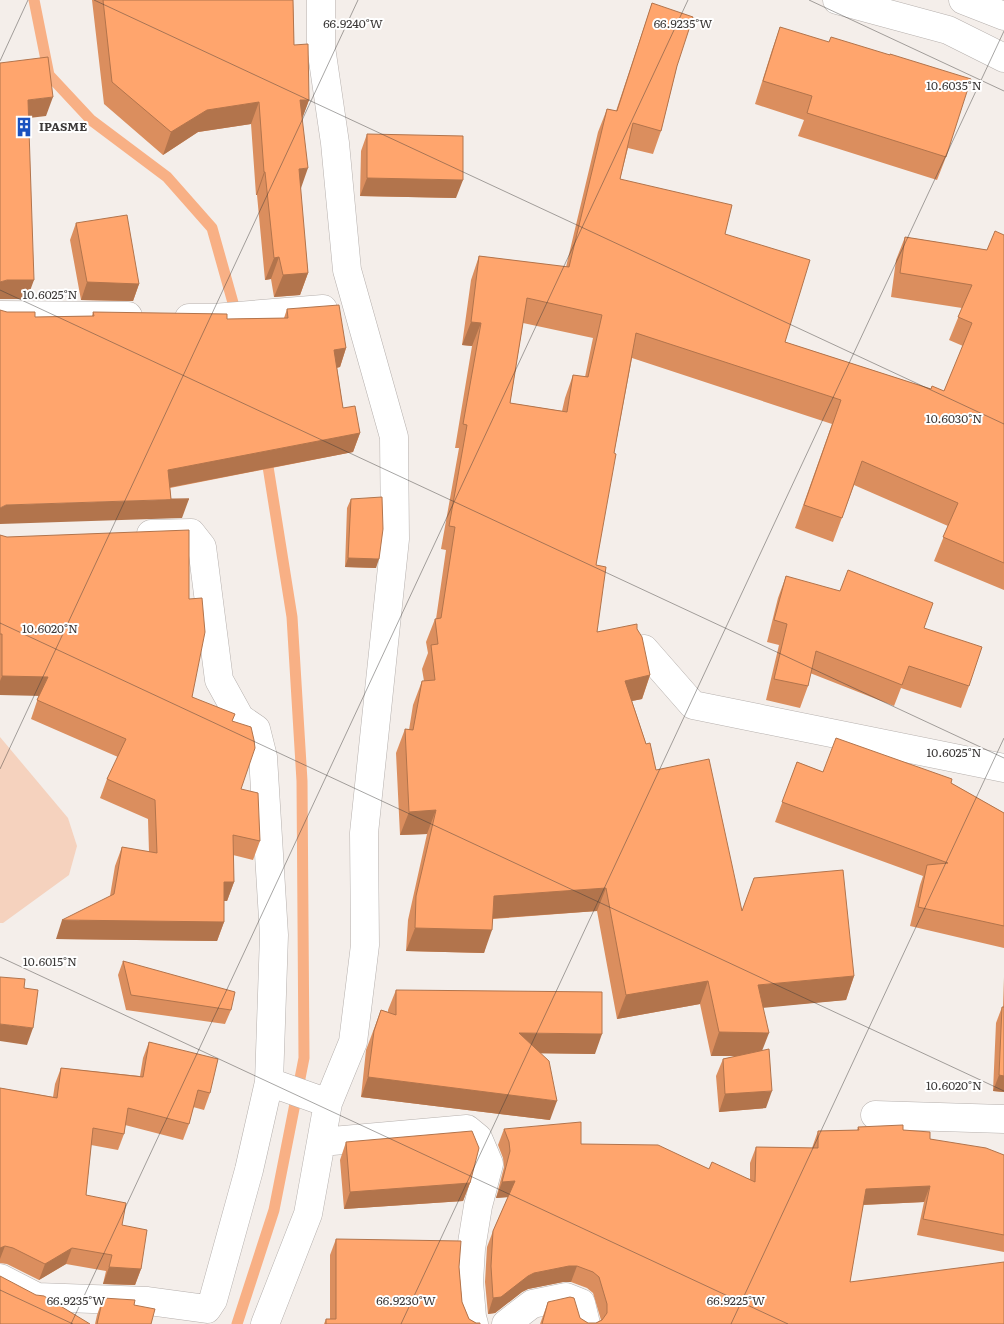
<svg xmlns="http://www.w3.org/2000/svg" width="1004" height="1324" viewBox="0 0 1004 1324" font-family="Literata,serif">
<rect width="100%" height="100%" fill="#f4eeea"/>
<path fill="#f5d2be" d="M 0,737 L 68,818 L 77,846 L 69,875 L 3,923 L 0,923 Z"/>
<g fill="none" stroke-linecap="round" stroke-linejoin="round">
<path stroke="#f8b085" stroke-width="11" d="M 34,0 L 49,75 L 91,120 L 167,177 L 212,228 L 237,317
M 237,1324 L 274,1210 L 304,1058 L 302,781 L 292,617 L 266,454"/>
<defs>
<path id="minor" d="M 837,0 L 948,30 L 1004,58
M 0,315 L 128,316
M 189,318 L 213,318 L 323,309
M 644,649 L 693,705 L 1004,768
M 269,1082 L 328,1103
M 875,1115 L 1004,1119
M 321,1142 L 467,1129 L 478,1138 L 489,1164 L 478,1206 L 471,1249 L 469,1282 L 472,1317 L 474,1324
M 0,1278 L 37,1297 L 148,1301 L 207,1309 L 213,1300 L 249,1170 L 269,1082 L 274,935 L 263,757 L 256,729 L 240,718 L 219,680 L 202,547 L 191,533 L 151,534
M 265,1324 L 308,1214 L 328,1103 L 353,1042 L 365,945 L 364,833 L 395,539 L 394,437 L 347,270 L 335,143 L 321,47 L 321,0
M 506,1324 L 532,1304 L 566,1297 L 581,1303 L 586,1324"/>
<path id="major" d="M 963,0 L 1004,16"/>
</defs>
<use href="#minor" stroke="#b6b0ad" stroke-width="29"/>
<use href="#major" stroke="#b6b0ad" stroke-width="29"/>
<use href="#minor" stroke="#fff" stroke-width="28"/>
<use href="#major" stroke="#fff" stroke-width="28"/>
</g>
<path fill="#db8e5e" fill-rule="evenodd" d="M 92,0 L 293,0 L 294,45 L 309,100 L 302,118 L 300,189 L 308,273 L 300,295 L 274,297 L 271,279 L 265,280 L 257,195 L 256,195 L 251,124 L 198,132 L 163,155 L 104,104 Z
M 652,3 L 677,66 L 661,131 L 653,154 L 628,148 L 620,179 L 725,234 L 785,342 L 931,389 L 944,391 L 963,346 L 949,340 L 962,308 L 891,297 L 896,260 L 905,237 L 987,250 L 1004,235 L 1004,590 L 934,561 L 948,526 L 854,485 L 833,542 L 795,528 L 832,424 L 632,358 L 614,453 L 596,565 L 597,632 L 637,629 L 650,675 L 642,699 L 632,701 L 646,744 L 656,770 L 742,911 L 854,976 L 846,1000 L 763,1007 L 762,1050 L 766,1108 L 719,1112 L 716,1076 L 723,1059 L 736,1056 L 711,1056 L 700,1004 L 617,1019 L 597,911 L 493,919 L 484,953 L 406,951 L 408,920 L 427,834 L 400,835 L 396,753 L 405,729 L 409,730 L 413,705 L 422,681 L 424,681 L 422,669 L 428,653 L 426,642 L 435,619 L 436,619 L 446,550 L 441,549 L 459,448 L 455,448 L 472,346 L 462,345 L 471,280 L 479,256 L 566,267 L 598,132 L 607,109 L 616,111 ZM 523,323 L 593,338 L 585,377 L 573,375 L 565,398 L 562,411 L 510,403 Z
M 780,27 L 946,157 L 937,180 L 798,136 L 804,120 L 755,104 L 772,50 Z
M 367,134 L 456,198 L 360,196 L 361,151 Z
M 76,223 L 139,284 L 133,301 L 81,300 L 70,240 Z
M 287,309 L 346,348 L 340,367 L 337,368 L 343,408 L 360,433 L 353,452 L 170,488 L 171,499 L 182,518 L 7,312 L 35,317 L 92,316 L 93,312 L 227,319 L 284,318 Z
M 351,499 L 376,568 L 345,567 L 347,508 Z
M 0,535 L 189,599 L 192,697 L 232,721 L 241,789 L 260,841 L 253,860 L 233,855 L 234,882 L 227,901 L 224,901 L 224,922 L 217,941 L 56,939 L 110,896 L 115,866 L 122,847 L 149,852 L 148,819 L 100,798 L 107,779 L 118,757 L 31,719 L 39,695 L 0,695 Z
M 786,576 L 924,628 L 969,686 L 961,708 L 901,688 L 894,706 L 810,673 L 808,686 L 800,708 L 766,700 L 779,645 L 767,642 L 778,598 Z
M 797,762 L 823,772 L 951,783 L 1004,813 L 1004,948 L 910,926 L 920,885 L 923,876 L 775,822 Z
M 123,961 L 231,1010 L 225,1024 L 126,1010 L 118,975 Z
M 1004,977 L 1004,1092 L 993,1091 L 996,1023 L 1002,1007 L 1003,1007 Z
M 396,990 L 595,1054 L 540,1053 L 550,1120 L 361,1097 L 366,1050 L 381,1010 L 388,1012 L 388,1010 Z
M 149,1042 L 210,1093 L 204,1110 L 193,1107 L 189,1124 L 183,1140 L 125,1125 L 124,1134 L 118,1150 L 91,1145 L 86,1195 L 122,1225 L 141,1269 L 135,1285 L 103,1284 L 106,1271 L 66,1264 L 39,1280 L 7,1264 L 0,1263 L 0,1088 L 53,1097 L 55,1084 L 61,1068 L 140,1076 L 143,1058 Z
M 858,1127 L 903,1130 L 930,1139 L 1004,1155 L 1004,1252 L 917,1235 L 924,1202 L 863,1205 L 850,1282 L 1004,1324 L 540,1324 L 548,1302 L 588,1323 L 596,1323 L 601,1320 L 593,1293 L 587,1288 L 571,1282 L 563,1282 L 528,1289 L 522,1292 L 495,1313 L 488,1314 L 485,1282 L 487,1247 L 493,1231 L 508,1197 L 496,1198 L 504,1167 L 503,1158 L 498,1145 L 504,1129 L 709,1169 L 750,1179 L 750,1163 L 756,1147 L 812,1148 L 818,1131 L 857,1130 Z
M 346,1142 L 470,1183 L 463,1201 L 344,1209 L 340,1160 Z
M 336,1239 L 459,1267 L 462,1302 L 469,1319 L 476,1323 L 480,1324 L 324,1324 L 326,1319 L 330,1319 L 330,1255 Z
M 103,1298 L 134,1305 L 151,1324 L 95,1324 L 97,1315 Z"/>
<path fill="#b2744c" d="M 53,97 L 46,116 L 21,119 L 28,100 Z
M 300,100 L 309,100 L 301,122 Z
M 259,102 L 251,124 L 198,132 L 163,155 L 171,132 L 207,110 Z
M 308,168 L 300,191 L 299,169 Z
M 264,172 L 265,172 L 257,195 L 256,195 Z
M 367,178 L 463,180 L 456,198 L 360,196 Z
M 279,257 L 271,279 L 265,280 L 274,258 Z
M 308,273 L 300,295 L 274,297 L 283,275 Z
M 7,280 L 34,280 L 27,299 L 0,299 L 0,282 Z
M 87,282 L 139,284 L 133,301 L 81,300 Z
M 471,322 L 481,323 L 472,346 L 462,345 Z
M 346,348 L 340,367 L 327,369 L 334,350 Z
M 360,433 L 353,452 L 161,489 L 168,470 Z
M 189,499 L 182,518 L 0,524 L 0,508 L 6,505 Z
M 348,558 L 379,559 L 376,568 L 345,567 Z
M 650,675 L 642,699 L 617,704 L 625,681 Z
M 2,676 L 48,677 L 41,696 L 0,695 L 0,681 Z
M 436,810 L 427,834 L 400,835 L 409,812 Z
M 224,882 L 234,882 L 227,901 L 217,901 Z
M 606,888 L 597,911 L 485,919 L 494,896 Z
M 62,920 L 224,922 L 217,941 L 56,939 Z
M 415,928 L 492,930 L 484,953 L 406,951 Z
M 854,976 L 846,1000 L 750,1009 L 758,985 Z
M 708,981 L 700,1004 L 617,1019 L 626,995 Z
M 0,1024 L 33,1028 L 27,1045 L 0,1041 Z
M 719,1032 L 769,1033 L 760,1056 L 711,1056 Z
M 519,1033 L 602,1034 L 595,1054 L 511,1053 Z
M 999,1075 L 1004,1076 L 1004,1092 L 993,1091 Z
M 368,1077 L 557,1101 L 550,1120 L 361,1097 Z
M 772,1091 L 766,1108 L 719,1112 L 725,1094 Z
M 515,1181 L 509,1197 L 496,1198 L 502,1182 Z
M 470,1183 L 463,1201 L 344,1209 L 350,1192 Z
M 930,1186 L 924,1202 L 860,1205 L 866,1189 Z
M 5,1246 L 0,1259 L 0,1248 Z
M 72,1248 L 66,1264 L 39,1280 L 45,1264 Z
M 569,1266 L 577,1266 L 571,1282 L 563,1282 L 528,1289 L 522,1292 L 495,1313 L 488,1314 L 493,1298 L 528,1276 L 534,1273 Z
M 109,1267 L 141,1269 L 135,1285 L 103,1284 Z"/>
<path fill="#ffa56d" stroke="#b2744c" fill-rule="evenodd" d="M 103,0 L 293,0 L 294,45 L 308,44 L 309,100 L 300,100 L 308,168 L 299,169 L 308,273 L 283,275 L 279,257 L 274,258 L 265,172 L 264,172 L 259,102 L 207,110 L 171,132 L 112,82 Z
M 652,3 L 693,17 L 677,66 L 661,131 L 633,123 L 620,179 L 732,205 L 725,234 L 810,260 L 785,342 L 931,389 L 932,386 L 944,391 L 972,323 L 958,317 L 972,285 L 900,273 L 905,237 L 987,250 L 995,231 L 1004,235 L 1004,563 L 943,537 L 958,503 L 862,461 L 842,518 L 804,505 L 841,400 L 636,333 L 614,453 L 616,454 L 596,565 L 606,567 L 597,632 L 637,624 L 637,629 L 642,637 L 650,675 L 625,681 L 646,744 L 650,743 L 656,770 L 709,759 L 742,911 L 754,878 L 843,870 L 854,976 L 758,985 L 769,1033 L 719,1032 L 708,981 L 626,995 L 606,888 L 494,896 L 492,930 L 415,928 L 416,896 L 436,810 L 409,812 L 405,729 L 413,730 L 422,681 L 435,680 L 431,645 L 438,644 L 435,619 L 441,618 L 455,527 L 449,526 L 467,425 L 463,424 L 481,323 L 471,322 L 479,256 L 569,267 L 607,109 L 617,111 ZM 527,298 L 602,315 L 588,377 L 573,375 L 567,412 L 510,403 Z
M 780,27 L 829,42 L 831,37 L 890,55 L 890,54 L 971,79 L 946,157 L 807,113 L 812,96 L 763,81 Z
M 48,57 L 53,97 L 28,100 L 34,280 L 7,280 L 0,282 L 0,63 Z
M 367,134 L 463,136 L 463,180 L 367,178 Z
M 127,215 L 139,284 L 87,282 L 76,223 Z
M 339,305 L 346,348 L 334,350 L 343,408 L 355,406 L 360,433 L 168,470 L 171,499 L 189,499 L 6,505 L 0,508 L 0,310 L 7,312 L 35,312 L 35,317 L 94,316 L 93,312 L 227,314 L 227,319 L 288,318 L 287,309 Z
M 382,497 L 383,529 L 379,559 L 348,558 L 351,499 Z
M 189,530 L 189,599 L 202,598 L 205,632 L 192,697 L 235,714 L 232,721 L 251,727 L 254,740 L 255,748 L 241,789 L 258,793 L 260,841 L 233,835 L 234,882 L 224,882 L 224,922 L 62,920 L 114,894 L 122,847 L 157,853 L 155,800 L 107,779 L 126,739 L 37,700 L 48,677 L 2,676 L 2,634 L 0,634 L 0,535 L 7,537 Z
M 848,570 L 933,603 L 924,628 L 982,647 L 969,686 L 909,666 L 902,685 L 816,651 L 808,686 L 774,679 L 787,624 L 774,620 L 786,576 L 840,591 Z
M 836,738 L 952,779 L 951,783 L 1004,813 L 1004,926 L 918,907 L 927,865 L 948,863 L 782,802 L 797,762 L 823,772 Z
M 123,961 L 235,992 L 231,1010 L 131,995 Z
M 0,977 L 25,979 L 24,988 L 38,990 L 33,1028 L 0,1024 Z
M 396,990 L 602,992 L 602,1034 L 519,1033 L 549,1061 L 557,1101 L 368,1077 L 374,1031 L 381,1010 L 396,1015 Z
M 1002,1007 L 1004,1007 L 1004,1076 L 999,1075 Z
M 149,1042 L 218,1059 L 210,1093 L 198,1090 L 189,1124 L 128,1108 L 124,1134 L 93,1128 L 86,1195 L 126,1203 L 122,1225 L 147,1230 L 141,1269 L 109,1267 L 112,1255 L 72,1248 L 45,1264 L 13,1248 L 5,1246 L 0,1248 L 0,1088 L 57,1098 L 61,1068 L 143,1077 Z
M 769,1049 L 772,1091 L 725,1094 L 723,1059 Z
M 581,1122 L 581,1144 L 658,1145 L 709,1169 L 712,1162 L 755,1182 L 756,1147 L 818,1148 L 818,1131 L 859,1130 L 858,1127 L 903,1125 L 903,1130 L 930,1132 L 930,1139 L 986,1148 L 1004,1155 L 1004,1235 L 923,1219 L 930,1186 L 866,1189 L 850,1282 L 1004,1262 L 1004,1324 L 542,1324 L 548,1302 L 570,1297 L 574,1298 L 580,1318 L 588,1323 L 596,1323 L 602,1320 L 607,1313 L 607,1304 L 599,1277 L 593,1272 L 577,1266 L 569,1266 L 534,1273 L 528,1276 L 501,1297 L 493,1298 L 491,1266 L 493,1231 L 515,1181 L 502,1182 L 510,1151 L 509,1142 L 504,1129 Z
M 472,1131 L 479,1148 L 470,1183 L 350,1192 L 346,1142 Z
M 336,1239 L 461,1241 L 459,1267 L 462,1302 L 469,1319 L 476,1323 L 480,1323 L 480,1324 L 326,1324 L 326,1319 L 336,1319 Z
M 0,1276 L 36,1295 L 44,1296 L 90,1324 L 0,1324 Z
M 103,1298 L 135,1300 L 134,1305 L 155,1309 L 151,1324 L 97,1324 Z"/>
<path fill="none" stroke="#3c3938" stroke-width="1" stroke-opacity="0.45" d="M 94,0 L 1004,424M 809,0 L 1004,91M 0,61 L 28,0M 0,290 L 1004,758M 0,623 L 1004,1091M 0,769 L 358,0M 0,957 L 788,1324M 0,1290 L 73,1324M 71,1324 L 688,0M 401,1324 L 1004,31M 731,1324 L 1004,738"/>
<defs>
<symbol id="building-bare" viewBox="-9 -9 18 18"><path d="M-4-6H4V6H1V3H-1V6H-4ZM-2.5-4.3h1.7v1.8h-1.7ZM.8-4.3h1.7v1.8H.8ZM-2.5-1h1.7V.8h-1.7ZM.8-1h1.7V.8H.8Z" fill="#1b52bf" stroke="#fff" stroke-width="2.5" paint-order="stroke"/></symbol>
</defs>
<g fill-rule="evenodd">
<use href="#building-bare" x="10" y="113" width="28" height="28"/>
</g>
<g text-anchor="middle" stroke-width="4" stroke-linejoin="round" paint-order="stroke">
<g font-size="12" font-weight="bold" fill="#3c3938" stroke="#fff" text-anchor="start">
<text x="39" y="131">IPASME</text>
</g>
</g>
<g font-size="12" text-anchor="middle" fill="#3c3938" stroke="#fff" stroke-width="4" stroke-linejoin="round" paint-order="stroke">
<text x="353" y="28">66.9240°W</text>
<text x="683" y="28">66.9235°W</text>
<text x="954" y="90">10.6035°N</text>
<text x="50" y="299">10.6025°N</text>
<text x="954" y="423">10.6030°N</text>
<text x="50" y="633">10.6020°N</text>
<text x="954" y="757">10.6025°N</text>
<text x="50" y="966">10.6015°N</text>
<text x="954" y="1090">10.6020°N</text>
<text x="76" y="1305">66.9235°W</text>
<text x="406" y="1305">66.9230°W</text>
<text x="736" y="1305">66.9225°W</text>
</g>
</svg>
